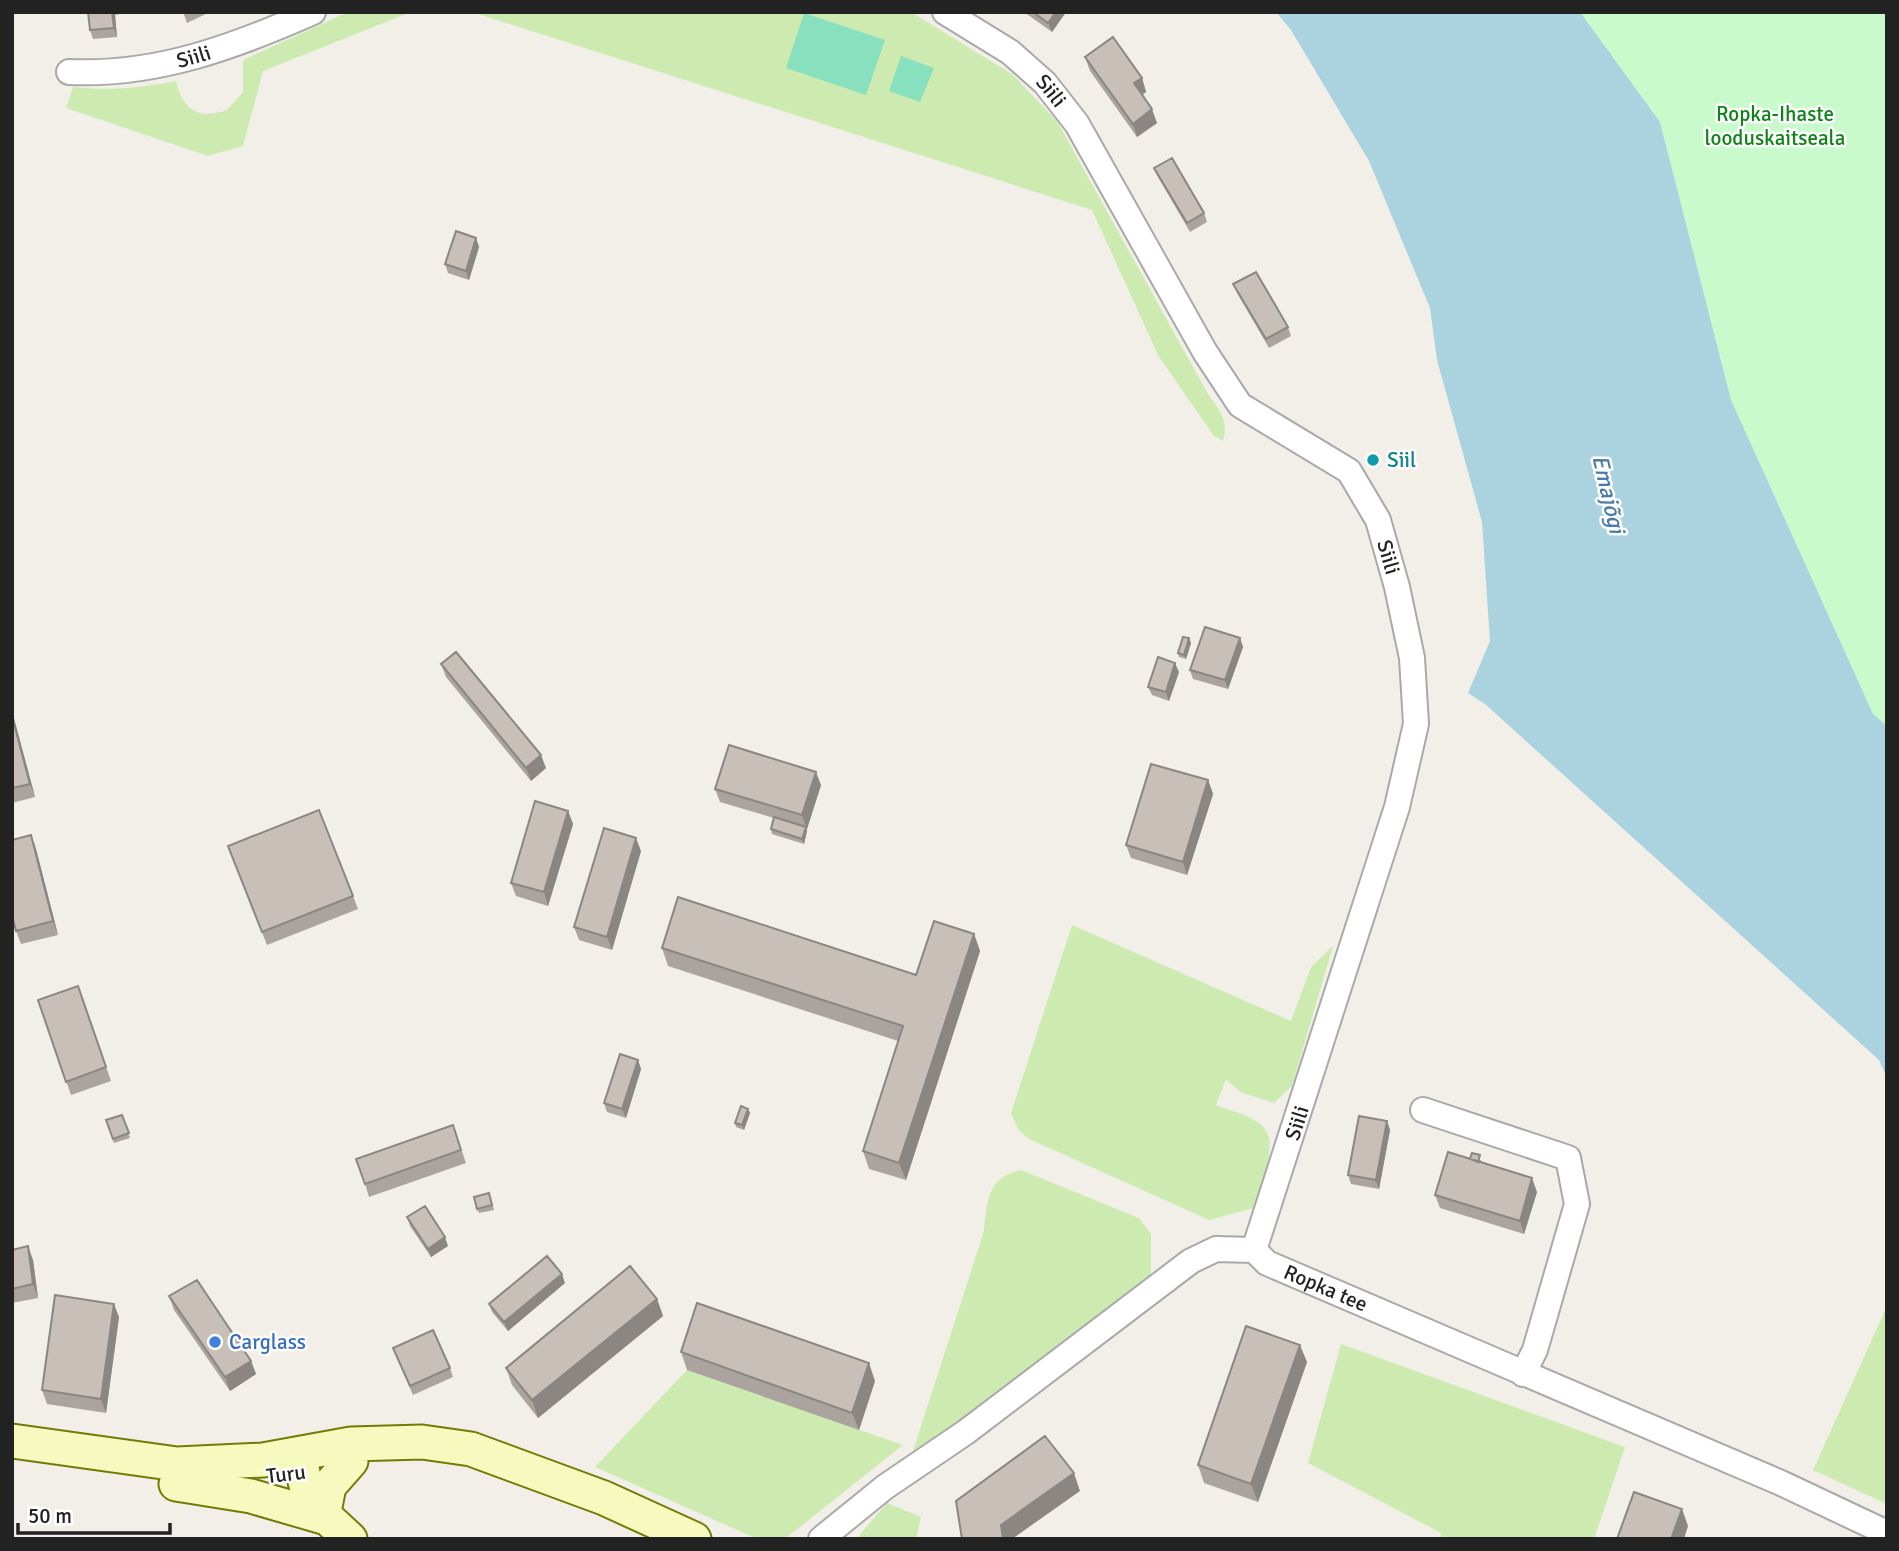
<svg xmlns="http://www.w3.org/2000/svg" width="1899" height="1551" viewBox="0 0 1899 1551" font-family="Signika,sans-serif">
<rect width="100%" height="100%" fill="#f2efe9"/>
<path fill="#cdebb0" d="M 348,12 L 411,12 L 263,71 L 243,146 L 208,156 L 66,108 L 73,87 C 109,91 140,88 176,81 C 183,110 198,120 227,110 L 243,92 L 243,60 Z
M 472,12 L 911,12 L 1012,74 L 1057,121 L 1208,394 C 1220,411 1229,420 1223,441 L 1214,436 L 1159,357 L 1092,210 Z
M 1072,925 L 1291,1021 L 1311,967 L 1333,946 L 1292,1086 L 1274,1103 L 1240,1092 L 1226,1079 L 1216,1105 C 1230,1111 1254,1115 1265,1129 C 1278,1147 1260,1189 1254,1208 L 1209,1220 L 1027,1138 L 1018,1129 L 1011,1113 Z
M 1021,1170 L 1139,1218 L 1151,1234 L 1151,1274 L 1106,1314 L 912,1454 L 984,1231 C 987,1200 987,1178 1021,1170 Z
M 1887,1306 L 1887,1504 L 1813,1470 Z
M 1341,1344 L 1625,1447 L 1594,1539 L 1440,1539 L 1441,1533 L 1308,1463 Z
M 687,1370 L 903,1445 L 786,1538 L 753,1537 L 595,1467 Z
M 887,1503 L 921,1517 L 916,1539 L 856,1539 Z"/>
<path fill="#c8facc" d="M 1580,12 L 1887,12 L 1887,726 L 1873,714 L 1731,400 L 1660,122 Z"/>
<path fill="#88e0be" d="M 804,13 L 885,40 L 866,95 L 786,68 Z
M 901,56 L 934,68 L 920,102 L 889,91 Z"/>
<path fill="#aad3df" d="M 1276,12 L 1580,12 L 1660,122 L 1731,400 L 1873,714 L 1887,726 L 1887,1078 L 1879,1060 L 1485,704 L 1468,693 L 1490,641 L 1482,522 L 1437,360 L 1430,308 L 1369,161 L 1291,30 Z"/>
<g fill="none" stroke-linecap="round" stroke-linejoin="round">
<defs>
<g id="street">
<path id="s1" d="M 945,12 L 1010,52 L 1045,83 L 1077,124 L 1205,352 L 1240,405 L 1349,471 L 1378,520 L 1397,587 L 1412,658 L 1416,724 L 1397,807 L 1254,1250"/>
<path id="s2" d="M 69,72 C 156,76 234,47 313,12"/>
<path d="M 1423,1110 L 1568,1158 L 1577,1204 L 1535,1350 L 1523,1374"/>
<path id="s3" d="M 821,1539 L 885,1487 L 966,1432 L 1191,1261 L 1216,1249 L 1254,1250 L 1267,1263 L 1781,1483 L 1887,1533"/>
</g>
<path id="secondary" d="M 12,1441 L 177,1464 L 263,1460 L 351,1444 L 422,1442 L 471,1449 L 604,1498 L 694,1539
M 299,1456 L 310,1502 L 350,1539
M 176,1484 L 251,1496 L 323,1517
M 323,1517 L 329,1486 L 351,1461"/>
</defs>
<use href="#street" stroke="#a9a9a9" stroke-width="28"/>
<use href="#secondary" stroke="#707d05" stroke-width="37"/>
<use href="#street" stroke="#fff" stroke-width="24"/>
<use href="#secondary" stroke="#f7fabf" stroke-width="33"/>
</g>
<path fill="#aba49e" d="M 88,12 L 120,12 L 120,14 L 115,15 L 117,37 L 93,39 L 90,30 Z
M 183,12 L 210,12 L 187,23 Z
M 1024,12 L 1066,12 L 1052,32 Z
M 1085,57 L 1142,78 L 1146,92 L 1142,95 L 1157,123 L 1137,137 L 1090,71 Z
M 1154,168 L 1204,213 L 1207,222 L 1190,232 L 1158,177 Z
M 476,238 L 479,247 L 469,280 L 448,273 L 445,264 Z
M 1233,284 L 1288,327 L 1291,336 L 1269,348 L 1237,293 Z
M 1189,638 L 1191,643 L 1186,659 L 1179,657 L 1178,653 Z
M 1240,638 L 1243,647 L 1228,689 L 1193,679 L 1190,670 Z
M 441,664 L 546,768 L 531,781 L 446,677 Z
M 1179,672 L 1169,701 L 1152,695 L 1148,687 Z
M 12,711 L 35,797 L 12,803 Z
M 1208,780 L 1213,794 L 1187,875 L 1131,858 L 1126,845 Z
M 821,785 L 807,829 L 806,828 L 807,831 L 804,844 L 772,834 L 771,829 L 774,818 L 720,802 L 715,789 Z
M 568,811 L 573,824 L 548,906 L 516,896 L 511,883 Z
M 31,835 L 36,849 L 58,935 L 21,944 L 16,931 Z
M 228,846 L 353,896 L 358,909 L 267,945 Z
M 641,851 L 612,950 L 579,940 L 574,927 Z
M 974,934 L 980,951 L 906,1180 L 869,1169 L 863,1151 L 898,1041 L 668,966 L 662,948 L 916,975 Z
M 78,986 L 111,1081 L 71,1095 L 38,1000 Z
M 638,1060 L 641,1069 L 626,1118 L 607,1112 L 604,1103 Z
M 748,1109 L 750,1113 L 744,1130 L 736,1127 L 735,1123 Z
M 122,1115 L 130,1138 L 114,1143 L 106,1120 Z
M 1387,1121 L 1390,1130 L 1379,1189 L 1351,1184 L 1348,1175 Z
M 453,1125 L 466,1163 L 369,1197 L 365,1184 Z
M 1470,1159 L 1481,1160 L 1481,1162 L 1537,1192 L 1524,1234 L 1440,1208 L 1435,1195 Z
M 491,1198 L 494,1210 L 479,1213 L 477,1209 Z
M 407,1217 L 448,1246 L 431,1257 L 410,1226 Z
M 12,1250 L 33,1260 L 38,1298 L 12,1303 Z
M 565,1283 L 508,1331 L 492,1312 L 489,1304 Z
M 169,1296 L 251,1361 L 256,1374 L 230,1391 L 174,1310 Z
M 657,1299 L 663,1316 L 538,1418 L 512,1385 L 506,1368 Z
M 119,1317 L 106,1413 L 47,1404 L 42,1390 Z
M 393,1348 L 450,1368 L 453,1377 L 413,1395 Z
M 681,1352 L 875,1381 L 859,1430 L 687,1370 Z
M 1307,1362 L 1258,1502 L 1204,1483 L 1198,1465 Z"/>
<path fill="#8b8681" d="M 112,12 L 114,12 L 115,15 L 117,37 L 114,28 Z
M 1056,12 L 1066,12 L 1052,32 L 1048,23 Z
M 1142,78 L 1146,92 L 1139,97 L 1134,83 Z
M 1152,109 L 1157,123 L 1137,137 L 1133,124 Z
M 476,238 L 479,247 L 469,280 L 466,271 Z
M 1189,638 L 1191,643 L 1186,659 L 1184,655 Z
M 1240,638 L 1243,647 L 1228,689 L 1225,680 Z
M 1175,663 L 1179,672 L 1169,701 L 1166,692 Z
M 12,711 L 35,797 L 30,784 L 12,716 Z
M 541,755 L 546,768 L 531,781 L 526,768 Z
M 816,772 L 821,785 L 807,829 L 802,815 Z
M 1208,780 L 1213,794 L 1187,875 L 1183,862 Z
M 568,811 L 573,824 L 548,906 L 544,892 Z
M 806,827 L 807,831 L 804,844 L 802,839 Z
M 31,835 L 36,849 L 58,935 L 53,921 Z
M 636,838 L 641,851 L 612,950 L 607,937 Z
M 974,934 L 980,951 L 906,1180 L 899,1163 Z
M 638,1060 L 641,1069 L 626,1118 L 622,1109 Z
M 748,1109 L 750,1113 L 744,1130 L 742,1125 Z
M 1387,1121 L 1390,1130 L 1379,1189 L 1376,1180 Z
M 1532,1178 L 1537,1192 L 1524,1234 L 1520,1221 Z
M 445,1237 L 448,1246 L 431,1257 L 428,1249 Z
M 28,1246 L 33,1260 L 38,1298 L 33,1284 Z
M 562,1274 L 565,1283 L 508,1331 L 504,1322 Z
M 657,1299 L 663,1316 L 538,1418 L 532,1400 Z
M 114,1304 L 119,1317 L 106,1413 L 101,1399 Z
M 1300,1345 L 1307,1362 L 1258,1502 L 1251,1484 Z
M 251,1361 L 256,1374 L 230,1391 L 225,1377 Z
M 869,1363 L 875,1381 L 859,1430 L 852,1413 Z
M 1074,1473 L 1080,1491 L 1012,1539 L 1003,1539 L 1001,1525 Z
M 1682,1509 L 1688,1526 L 1684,1539 L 1671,1539 Z"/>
<path fill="#c7bfb8" stroke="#8b8681" stroke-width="2" d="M 88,12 L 112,12 L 114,28 L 90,30 Z
M 1033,12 L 1056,12 L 1048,23 Z
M 1113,37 L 1142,78 L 1134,83 L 1152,109 L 1133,124 L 1085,57 Z
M 1172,158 L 1204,213 L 1187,223 L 1154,168 Z
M 456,231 L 476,238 L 466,271 L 445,264 Z
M 1256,272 L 1288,327 L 1266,339 L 1233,284 Z
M 1205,627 L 1240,638 L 1225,680 L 1190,670 Z
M 1183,637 L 1189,638 L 1184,655 L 1178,653 Z
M 456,652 L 541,755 L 526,768 L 441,664 Z
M 1158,657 L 1175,663 L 1166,692 L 1148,687 Z
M 12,716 L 30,784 L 12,788 Z
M 729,745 L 816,772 L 802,815 L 715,789 Z
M 1151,764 L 1208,780 L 1183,862 L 1126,845 Z
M 535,801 L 568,811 L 544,892 L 511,883 Z
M 319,810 L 353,896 L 262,932 L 228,846 Z
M 774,817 L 806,827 L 802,839 L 771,829 Z
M 604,828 L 636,838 L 607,937 L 574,927 Z
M 31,835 L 53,921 L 16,931 L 12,915 L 12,840 Z
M 678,897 L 916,975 L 934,921 L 974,934 L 899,1163 L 863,1151 L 903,1026 L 662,948 Z
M 78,986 L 106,1067 L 66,1082 L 38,1000 Z
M 620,1054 L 638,1060 L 622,1109 L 604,1103 Z
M 741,1106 L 748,1109 L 742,1125 L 735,1123 Z
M 122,1115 L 129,1133 L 113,1139 L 106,1120 Z
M 1359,1116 L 1387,1121 L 1376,1180 L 1348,1175 Z
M 453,1125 L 461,1150 L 365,1184 L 356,1159 Z
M 1448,1152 L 1532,1178 L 1520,1221 L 1435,1195 Z
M 1472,1153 L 1480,1155 L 1478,1162 L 1470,1159 Z
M 489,1193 L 492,1205 L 477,1209 L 474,1197 Z
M 425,1206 L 445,1237 L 428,1249 L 407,1217 Z
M 28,1246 L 33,1284 L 12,1289 L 12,1250 Z
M 547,1256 L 562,1274 L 504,1322 L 489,1304 Z
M 630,1266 L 657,1299 L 532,1400 L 506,1368 Z
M 197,1280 L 251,1361 L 225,1377 L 169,1296 Z
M 55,1295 L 114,1304 L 101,1399 L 42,1390 Z
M 697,1303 L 869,1363 L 852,1413 L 681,1352 Z
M 1246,1326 L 1300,1345 L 1251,1484 L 1198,1465 Z
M 433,1330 L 450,1368 L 410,1386 L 393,1348 Z
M 1045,1436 L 1074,1473 L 1001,1525 L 1003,1539 L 962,1539 L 956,1501 Z
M 1634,1492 L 1682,1509 L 1671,1539 L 1617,1539 Z"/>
<circle fill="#0f9aa8" stroke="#fff" stroke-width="2.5" cx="1373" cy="460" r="7"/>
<circle fill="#3f7fe0" stroke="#fff" stroke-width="2.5" cx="215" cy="1342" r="7"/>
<g text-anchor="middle" stroke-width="5" stroke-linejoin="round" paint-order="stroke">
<g font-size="21" fill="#222" stroke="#fff">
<text dy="7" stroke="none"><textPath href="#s2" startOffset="126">Siili</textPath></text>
<text dy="7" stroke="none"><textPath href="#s1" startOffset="133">Siili</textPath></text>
<text dy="7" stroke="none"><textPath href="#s1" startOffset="723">Siili</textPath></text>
<text transform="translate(1297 1123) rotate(-72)" y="7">Siili</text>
<text dy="7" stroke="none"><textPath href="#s3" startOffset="611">Ropka tee</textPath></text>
<text transform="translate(286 1474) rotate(-7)" y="7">Turu</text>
</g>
<g font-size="21" fill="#0c8416" stroke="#fff">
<text x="1775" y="121">Ropka-Ihaste<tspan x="1775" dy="24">looduskaitseala</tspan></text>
</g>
<g font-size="21" fill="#0d838f" stroke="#fff" text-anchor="start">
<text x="1387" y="467">Siil</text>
</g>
<g font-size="21" fill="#366cbe" stroke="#fff" text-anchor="start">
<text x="229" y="1349">Carglass</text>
</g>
<g font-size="23" font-style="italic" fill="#4a7aab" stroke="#fff">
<text transform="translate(1609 494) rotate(77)" y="8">Emajõgi</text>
</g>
</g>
<rect width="1899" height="1551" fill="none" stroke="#222222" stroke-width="28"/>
<path d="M18 1523v10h152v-10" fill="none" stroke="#222222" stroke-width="3.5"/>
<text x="28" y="1523" font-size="21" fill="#222222" stroke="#ffffff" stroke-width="5" paint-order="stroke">50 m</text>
</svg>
